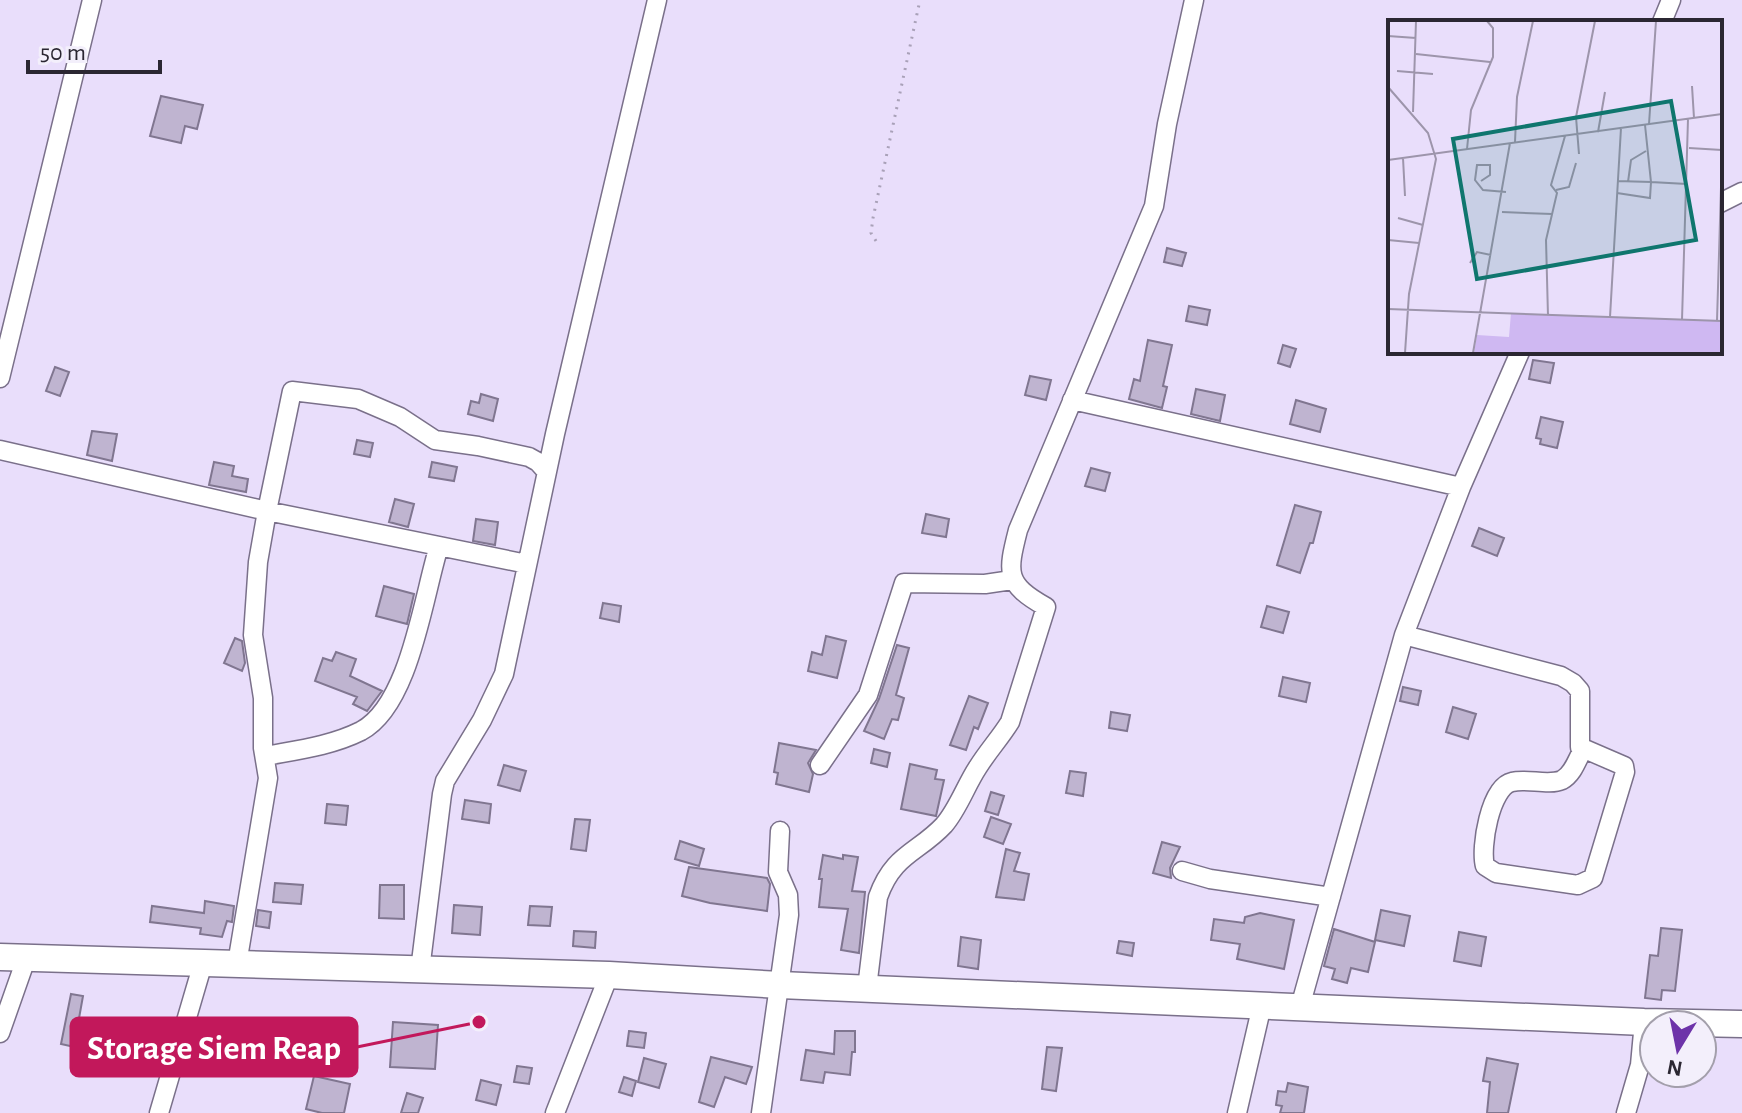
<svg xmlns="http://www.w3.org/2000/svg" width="1742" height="1113" viewBox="0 0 1742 1113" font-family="'Alegreya Sans',sans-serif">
<rect width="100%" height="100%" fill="#e9defb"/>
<path fill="#bfb4d0" stroke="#807690" stroke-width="2" d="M 161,96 L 203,105 L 197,129 L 185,126 L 181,143 L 150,136 Z
M 1167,248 L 1186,253 L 1182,266 L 1164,262 Z
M 1189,306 L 1210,310 L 1207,325 L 1186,321 Z
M 1148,340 L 1172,345 L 1163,386 L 1167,387 L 1162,408 L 1129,399 L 1134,379 L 1140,381 Z
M 1283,345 L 1296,349 L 1290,367 L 1278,363 Z
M 1533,360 L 1554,363 L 1550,383 L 1529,379 Z
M 55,367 L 69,372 L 60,396 L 46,391 Z
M 1030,376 L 1051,380 L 1046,400 L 1025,395 Z
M 1196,389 L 1225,395 L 1220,421 L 1191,414 Z
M 481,394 L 498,399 L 493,421 L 468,414 L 471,401 L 479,403 Z
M 1296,400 L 1326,409 L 1320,432 L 1290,424 Z
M 1541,417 L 1563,422 L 1557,448 L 1540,444 L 1541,439 L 1536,438 Z
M 92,431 L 117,434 L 112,461 L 87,455 Z
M 357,440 L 373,443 L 370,457 L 354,454 Z
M 214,462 L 234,466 L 232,476 L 248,479 L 246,492 L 209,485 Z
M 432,462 L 457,467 L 454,481 L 429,477 Z
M 1091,468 L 1110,473 L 1105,491 L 1085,486 Z
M 395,499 L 414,504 L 408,527 L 389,522 Z
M 1295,505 L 1321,512 L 1313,543 L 1310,543 L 1300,573 L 1277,565 Z
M 926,514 L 949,519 L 946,537 L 922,533 Z
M 476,519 L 498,522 L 495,545 L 473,541 Z
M 1479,528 L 1504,538 L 1497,556 L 1472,546 Z
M 384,586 L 414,594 L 407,624 L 376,616 Z
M 603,603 L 621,606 L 619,622 L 600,618 Z
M 1267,606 L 1289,612 L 1283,633 L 1261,627 Z
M 826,636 L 846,641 L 837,678 L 808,671 L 812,652 L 822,655 Z
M 235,638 L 242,641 L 245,663 L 242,671 L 224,663 Z
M 897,645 L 909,648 L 896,695 L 904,698 L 898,720 L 892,719 L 884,739 L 864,731 L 879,699 Z
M 336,652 L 356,659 L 350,676 L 382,691 L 367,711 L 353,704 L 357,697 L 315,681 L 323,658 L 332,661 Z
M 1283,677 L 1310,683 L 1306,702 L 1279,696 Z
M 1403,687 L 1421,691 L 1418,705 L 1400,701 Z
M 969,696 L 988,703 L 978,729 L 974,727 L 966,750 L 950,745 Z
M 1453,707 L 1476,714 L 1468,739 L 1446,732 Z
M 1111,712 L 1130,715 L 1127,731 L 1109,728 Z
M 779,743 L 816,750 L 808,763 L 813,774 L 809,792 L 776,784 L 778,773 L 774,772 Z
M 874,749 L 890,753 L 887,767 L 871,763 Z
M 910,764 L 937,770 L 935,779 L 944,780 L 936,816 L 901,809 Z
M 504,765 L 526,771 L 520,791 L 498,785 Z
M 1070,771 L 1086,773 L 1083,796 L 1066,793 Z
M 991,792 L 1004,796 L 998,815 L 985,811 Z
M 465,800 L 491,804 L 489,823 L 462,819 Z
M 327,804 L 348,806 L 346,825 L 325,823 Z
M 991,817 L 1011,824 L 1003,844 L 984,837 Z
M 575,819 L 590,820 L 586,851 L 571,849 Z
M 680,841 L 704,849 L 699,866 L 675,859 Z
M 1162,842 L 1180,847 L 1170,868 L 1171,878 L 1153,873 Z
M 1006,849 L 1020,853 L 1014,871 L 1029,874 L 1024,900 L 996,897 Z
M 823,855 L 843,859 L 843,855 L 858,857 L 852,891 L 865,892 L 859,953 L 841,950 L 848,909 L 819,907 L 822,879 L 819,879 Z
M 689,867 L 767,878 L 770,884 L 767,911 L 710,903 L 682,896 Z
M 275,883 L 303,885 L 301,904 L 273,902 Z
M 380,885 L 404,885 L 404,919 L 379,918 Z
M 205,901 L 234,906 L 232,922 L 227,921 L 222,937 L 200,934 L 201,928 L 150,922 L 152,906 L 204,913 Z
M 454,905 L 482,907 L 480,935 L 452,933 Z
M 530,906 L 552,907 L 550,926 L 528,925 Z
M 258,910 L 271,912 L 269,928 L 256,926 Z
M 1381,910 L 1410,916 L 1404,946 L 1375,940 Z
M 1260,913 L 1294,920 L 1284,969 L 1237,959 L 1240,944 L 1211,940 L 1214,919 L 1244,923 L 1245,917 Z
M 1661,928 L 1682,930 L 1675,991 L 1662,990 L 1661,1000 L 1645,998 L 1650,955 L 1658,956 Z
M 1334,929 L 1375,942 L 1368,972 L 1351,968 L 1347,983 L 1332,979 L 1335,969 L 1324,966 Z
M 574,931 L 596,932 L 595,948 L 573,946 Z
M 1459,932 L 1486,937 L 1481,966 L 1454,961 Z
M 961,937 L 981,940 L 978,969 L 958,966 Z
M 1119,941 L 1134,943 L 1132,956 L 1117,953 Z
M 71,994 L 83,996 L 78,1024 L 101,1029 L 97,1052 L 61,1044 Z
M 393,1022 L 438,1025 L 435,1069 L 390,1067 Z
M 629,1031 L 646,1033 L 644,1048 L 627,1046 Z
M 835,1031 L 855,1031 L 855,1052 L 852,1052 L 850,1075 L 825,1072 L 823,1083 L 801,1080 L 806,1050 L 834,1054 Z
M 1047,1047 L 1062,1048 L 1056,1091 L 1042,1089 Z
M 711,1057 L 752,1067 L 746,1084 L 725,1077 L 714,1107 L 699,1102 Z
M 644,1058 L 666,1064 L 659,1088 L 638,1082 Z
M 1487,1058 L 1518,1064 L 1508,1113 L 1487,1113 L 1490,1082 L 1483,1081 Z
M 517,1066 L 532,1068 L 529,1084 L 514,1082 Z
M 314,1076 L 350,1084 L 344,1113 L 322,1113 L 306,1109 Z
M 624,1077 L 636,1081 L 632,1096 L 619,1092 Z
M 481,1080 L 501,1085 L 496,1105 L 476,1100 Z
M 1288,1083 L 1308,1087 L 1304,1113 L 1280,1113 L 1282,1106 L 1276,1105 L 1278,1091 L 1286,1092 Z
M 407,1093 L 423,1098 L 418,1113 L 401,1113 Z"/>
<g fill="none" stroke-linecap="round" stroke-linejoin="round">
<defs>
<path id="street" d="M 1662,22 L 1671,0
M 1720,203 L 1742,192
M 0,378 L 92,0
M 1072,400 L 1461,487
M 0,450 L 267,511 L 258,562 L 253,635 L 263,698 L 263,748 L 268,778 L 237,964
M 527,564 L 267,511 L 292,391 L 358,399 L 400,417 L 435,440 L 478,446 L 529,457 L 538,462 L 547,472
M 1404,635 L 1561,676 L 1573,683 L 1580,691 L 1580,747 L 1624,766 L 1625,772 L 1593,878 L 1578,885 L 1496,873 L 1485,866 C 1480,848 1490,787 1512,782 C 1527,778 1548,786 1562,780 C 1573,774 1577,760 1583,749
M 265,756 C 297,750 331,746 361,731 C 410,705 423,597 439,546
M 820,765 L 868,695 L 904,583 L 985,584 L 1012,580
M 1182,871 L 1210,879 L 1331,897
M 420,970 L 442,794 L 445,781 L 482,720 L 504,674 L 555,434 L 657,0
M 867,988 L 878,897 C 893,854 918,853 944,825 C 958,809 966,785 978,767 C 988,751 1000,738 1010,722 L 1046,607 C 1005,584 1007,573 1018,530 L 1154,206 L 1167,124 L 1194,0
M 1300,1007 L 1404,635 L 1461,487 L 1520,352
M 0,1033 L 26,959
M 159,1113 L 203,963
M 555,1113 L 609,975
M 761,1113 L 789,915 L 788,895 L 778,872 L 780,831
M 1237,1113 L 1262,1005
M 1626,1113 L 1640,1065 L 1644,1022"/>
<path id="secondary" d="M 0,957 L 609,975 L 780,985 L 1644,1022 L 1742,1024"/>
</defs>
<use href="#street" stroke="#7a708a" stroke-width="21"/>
<use href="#secondary" stroke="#7a708a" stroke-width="29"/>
<path stroke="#a9a1b8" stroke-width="3" stroke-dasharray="2 6" stroke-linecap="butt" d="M 876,241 L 871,233 L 873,218 L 920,0"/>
<use href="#street" stroke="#fff" stroke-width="18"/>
<use href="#secondary" stroke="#fff" stroke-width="26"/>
</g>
<g transform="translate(1388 20)">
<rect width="334" height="334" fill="#e9defb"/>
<path d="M 123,293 L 334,301 L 334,333 L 86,333 L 89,315 L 121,317 Z" fill="#cfb8f2"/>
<path fill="none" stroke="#9d95ab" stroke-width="2" d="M 0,16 L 28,18M 28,34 L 102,42M 9,51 L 45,54M 304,66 L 306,98M 0,67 L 40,113 L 48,139 L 21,274 L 17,333M 25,92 L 28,1M 261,104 L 268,1M 257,105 L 263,162 L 299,164M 210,112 L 217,72M 127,122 L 129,77 L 145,1M 301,128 L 334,130M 79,129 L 83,90 L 105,37 L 105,8 L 99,1M 191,134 L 188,97 L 207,1M 15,138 L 17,176M 0,140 L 334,94M 93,161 L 102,155 L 102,145 L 89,145 L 87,160 L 95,170 L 118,172M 240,162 L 243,140 L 258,131M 168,170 L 181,167 L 188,143M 229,173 L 262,178 L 263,162 L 229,161M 114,192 L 164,194M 10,198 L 35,205M 0,220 L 31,223M 82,243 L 89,232 L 103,235M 0,289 L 334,301M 160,296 L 158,220 L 169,173 L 163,165 L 177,116M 222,297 L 233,108M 294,300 L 300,99M 329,301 L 334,134M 85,333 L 122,123"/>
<path fill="#0f766e" fill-opacity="0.15" stroke="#0f766e" stroke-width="4" d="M 283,81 L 308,220 L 89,259 L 65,119 Z"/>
<rect width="334" height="334" fill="none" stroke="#2b2732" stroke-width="4"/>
</g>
<path fill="none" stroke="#c2185b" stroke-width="3" d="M479 1022L357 1047"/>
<circle fill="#c2185b" stroke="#f3effb" stroke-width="3" cx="479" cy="1022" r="8"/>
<rect fill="#c2185b" stroke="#c2185b" stroke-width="3" x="71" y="1018" width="286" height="58" rx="8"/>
<g font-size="34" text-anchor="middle" font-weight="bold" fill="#fff">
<text x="214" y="1059">Storage Siem Reap</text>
</g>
<g transform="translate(1678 1049) rotate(190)"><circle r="38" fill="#f3effb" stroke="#a39fab" stroke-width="2"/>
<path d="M0-6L14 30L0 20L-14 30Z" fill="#6d33a9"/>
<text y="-12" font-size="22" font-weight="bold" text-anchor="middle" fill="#2b2732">N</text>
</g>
<path d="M28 60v12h132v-12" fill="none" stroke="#2b2732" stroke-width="4"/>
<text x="40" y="60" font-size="24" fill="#2b2732" stroke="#f3effb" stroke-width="6" paint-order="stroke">50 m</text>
</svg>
